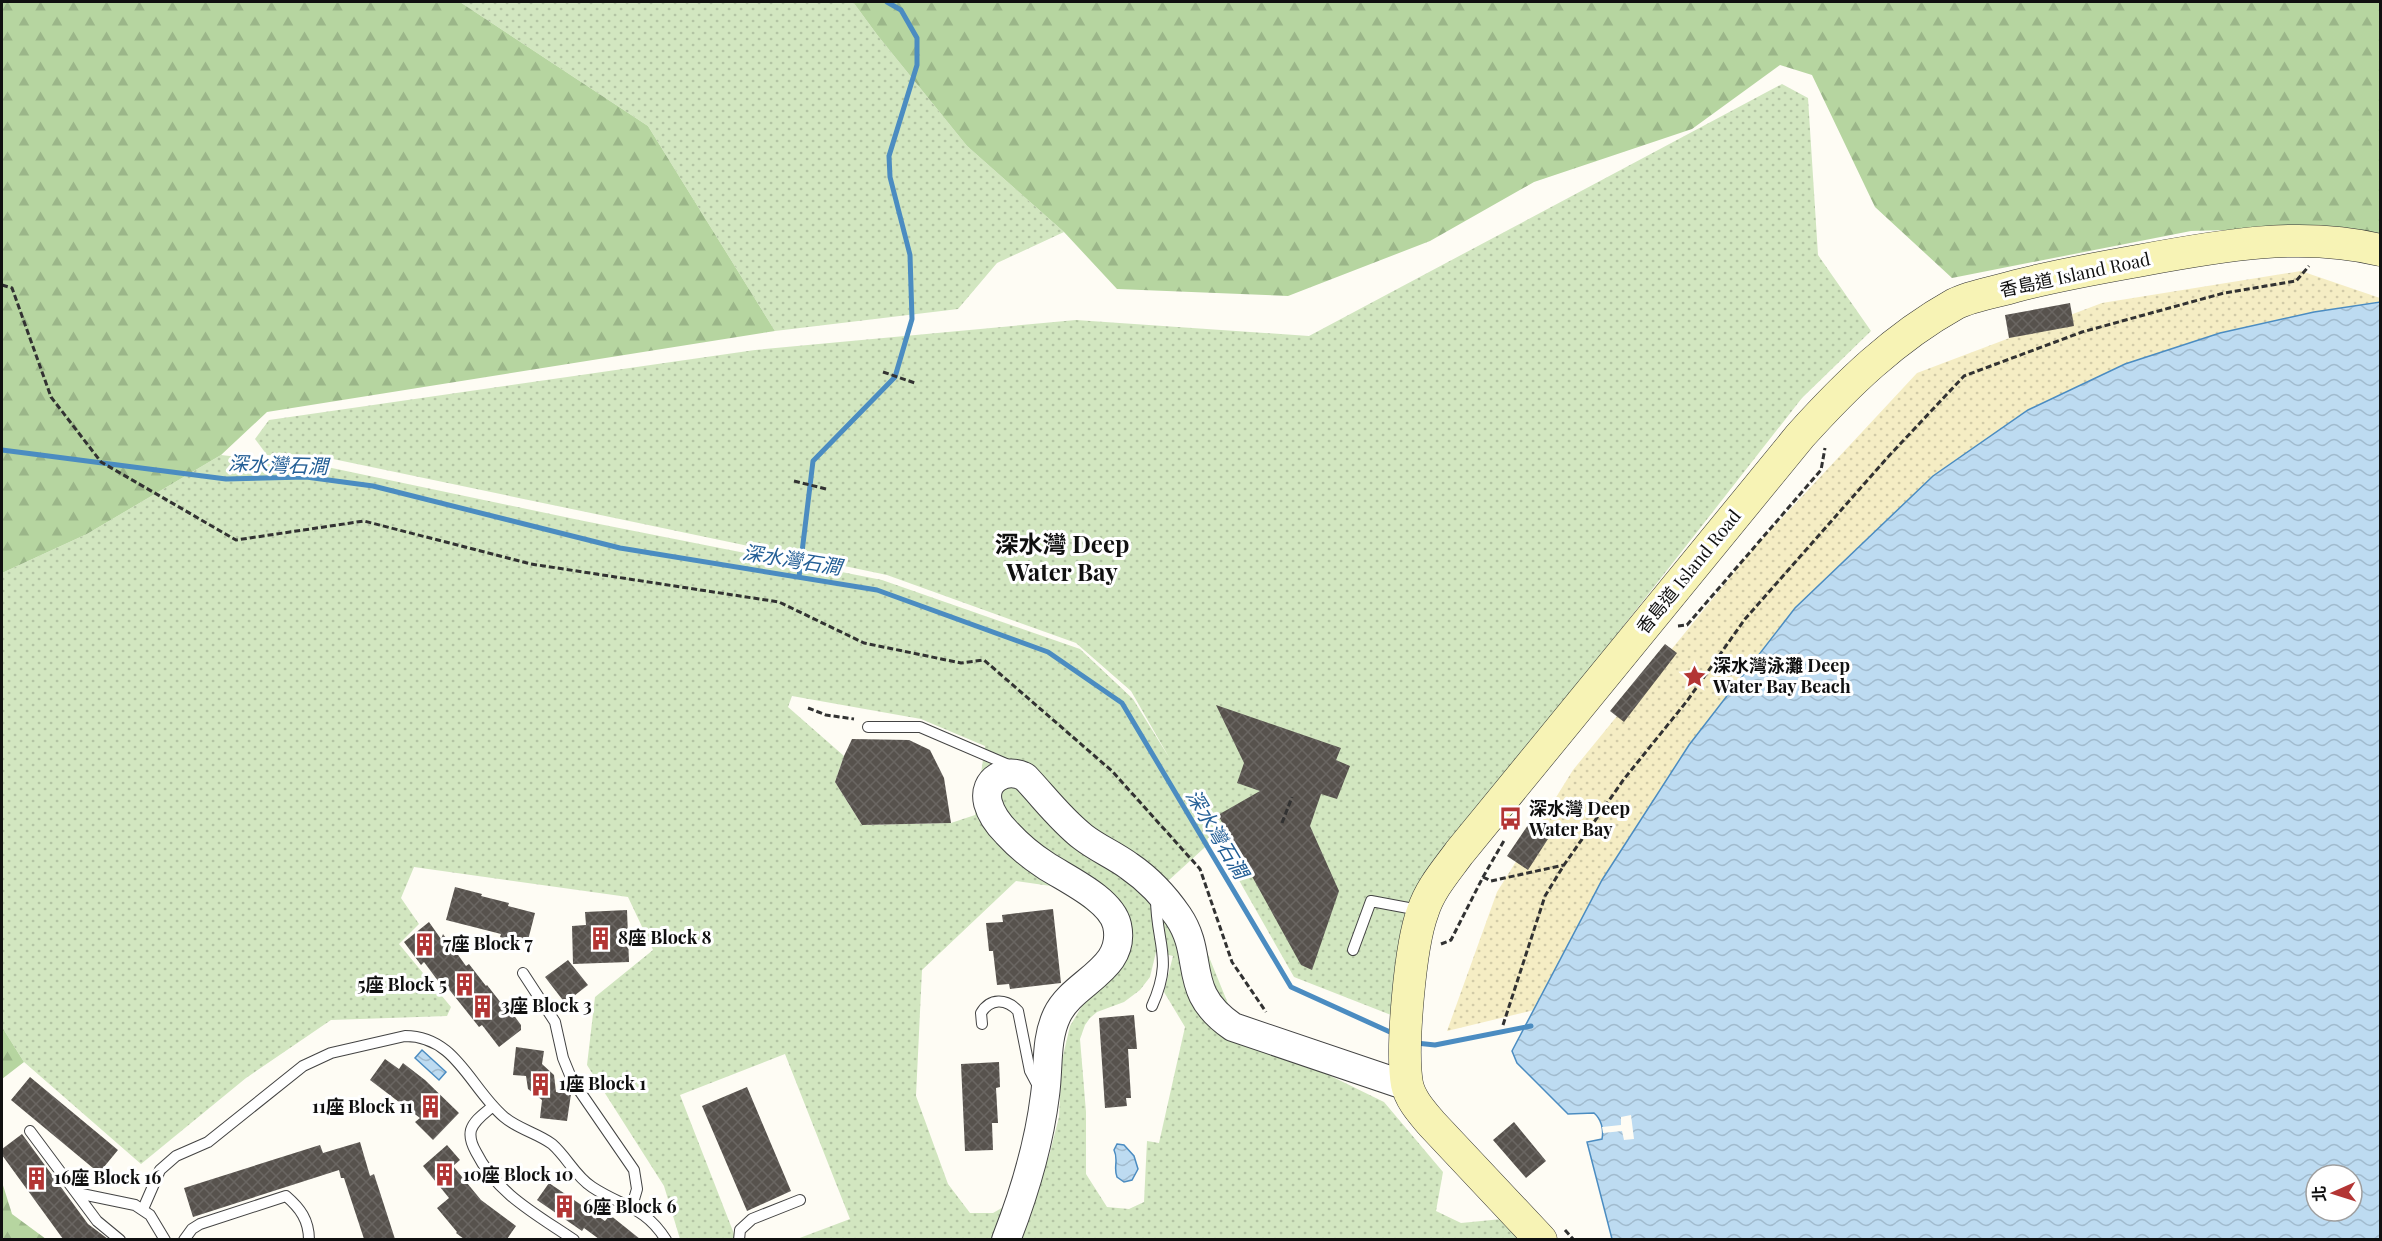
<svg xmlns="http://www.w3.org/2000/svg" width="2382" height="1241" viewBox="0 0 2382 1241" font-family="'Playfair Display','Noto Sans TC',serif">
<defs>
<pattern id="grass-dots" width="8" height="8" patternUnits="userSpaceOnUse" patternTransform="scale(1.5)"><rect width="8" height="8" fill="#d2e6c0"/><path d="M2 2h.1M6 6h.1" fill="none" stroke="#b3c4a4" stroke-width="1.8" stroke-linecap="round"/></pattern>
<pattern id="forest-firs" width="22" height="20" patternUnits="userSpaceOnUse" patternTransform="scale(1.5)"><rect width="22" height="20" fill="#b6d5a0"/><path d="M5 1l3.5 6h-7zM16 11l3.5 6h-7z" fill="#9bb689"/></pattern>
<pattern id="sand-dots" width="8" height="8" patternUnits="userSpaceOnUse" patternTransform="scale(1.5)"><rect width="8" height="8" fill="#f5edc4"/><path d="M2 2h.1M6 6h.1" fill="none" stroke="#d1caa7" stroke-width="1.8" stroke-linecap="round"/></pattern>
<pattern id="water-waves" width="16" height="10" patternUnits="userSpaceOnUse" patternTransform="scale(1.5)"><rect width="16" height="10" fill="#bddbf1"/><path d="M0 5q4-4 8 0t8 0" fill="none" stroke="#a1bbce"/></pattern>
<pattern id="building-cross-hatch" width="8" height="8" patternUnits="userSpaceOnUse" patternTransform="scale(1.5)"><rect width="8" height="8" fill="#57524d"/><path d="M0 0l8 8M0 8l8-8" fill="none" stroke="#6a6662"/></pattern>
</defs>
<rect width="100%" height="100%" fill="#fefcf4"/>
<path fill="url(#grass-dots)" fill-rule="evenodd" d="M 460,2 L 853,2 L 878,36 L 967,146 L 1064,232 L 997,263 L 958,309 L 775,331 L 648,126 Z
M 1782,84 L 1808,98 L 1818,255 L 1871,331 L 1802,398 L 1411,897 L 1391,1015 L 1294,977 L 1215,838 L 1168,881 L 1196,925 L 1231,1011 L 1298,1060 L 1384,1102 L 1443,1172 L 1436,1211 L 1461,1223 L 1502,1219 L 1524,1239 L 797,1239 L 850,1219 L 785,1054 L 680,1095 L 736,1239 L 680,1239 L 664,1186 L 587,1065 L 595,997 L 653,950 L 628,897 L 414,867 L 401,898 L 419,924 L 399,944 L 451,1007 L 447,1016 L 331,1020 L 246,1078 L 141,1164 L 24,1062 L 2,1027 L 2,573 L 87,534 L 221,455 L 327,467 L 584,521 L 882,580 L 1080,649 L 1133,699 L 1170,759 L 1131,691 L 1076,643 L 887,575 L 333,459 L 267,455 L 255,439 L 269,420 L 755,350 L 1076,320 L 1309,336 ZM 792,696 L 921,719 L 985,746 L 975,815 L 951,823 L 862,825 L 835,782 L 844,756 L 788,707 ZM 1016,881 L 1058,887 L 1095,916 L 1107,933 L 1085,1001 L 1070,1026 L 1062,1060 L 1059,1117 L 1049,1156 L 1036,1188 L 993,1213 L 970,1213 L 948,1184 L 916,1096 L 922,970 ZM 1156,952 L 1173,956 L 1164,992 L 1185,1027 L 1159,1143 L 1147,1141 L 1144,1202 L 1129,1209 L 1107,1207 L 1086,1174 L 1086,1112 L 1080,1039 L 1085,1025 L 1090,1018 L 1097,1012 L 1124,1002 L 1140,990 L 1150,977 Z"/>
<path fill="url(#forest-firs)" d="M 2,2 L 460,2 L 648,126 L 775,331 L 267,412 L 221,455 L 87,534 L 2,573 Z
M 853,2 L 2380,2 L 2380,241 L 2293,228 L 2191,231 L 1952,278 L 1875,207 L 1812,75 L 1780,65 L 1692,129 L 1534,182 L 1430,241 L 1288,296 L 1117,289 L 1064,232 L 967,146 L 878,36 Z
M 2,1027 L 24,1062 L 2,1079 Z
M 2,1182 L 12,1214 L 46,1239 L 2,1239 Z"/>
<path fill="url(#sand-dots)" d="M 2301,271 L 2380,298 L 2380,302 L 2314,312 L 1795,608 L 1689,745 L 1602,880 L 1534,1010 L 1447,1031 L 1497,892 L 1573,770 L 1755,547 L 1917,373 L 2102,303 Z"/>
<path fill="url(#water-waves)" stroke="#4b8cc1" stroke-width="1.5" fill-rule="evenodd" d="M 2380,302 L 2380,1239 L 1612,1239 L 1587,1142 L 1602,1139 C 1604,1129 1601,1119 1594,1113 L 1568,1114 L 1517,1063 L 1512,1051 L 1602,880 L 1689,745 L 1795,608 L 1933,476 L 2028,410 L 2125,364 L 2220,333 L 2314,312 ZM 2316,1175 L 2352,1175 L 2352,1211 L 2316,1211 Z
M 422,1050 L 446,1072 L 439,1080 L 415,1058 Z
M 1117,1144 L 1124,1145 L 1134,1156 L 1138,1169 L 1132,1180 L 1124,1182 L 1117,1177 C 1113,1167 1119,1160 1114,1150 Z"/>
<path fill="#fefcf4" d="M 1631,1115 L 1634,1139 L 1624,1140 L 1622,1131 L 1603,1133 L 1602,1127 L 1621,1125 L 1621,1117 Z"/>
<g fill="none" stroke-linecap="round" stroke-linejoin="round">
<path stroke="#4b8cc1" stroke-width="5" d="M 2,450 L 226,479 L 306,477 L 373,486 L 620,548 L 877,590 L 1048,652 L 1122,703 L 1291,987 L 1390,1032
M 799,577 L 813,461 L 895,377 L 912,319 L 910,255 L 890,177 L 889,156 L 917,65 L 917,38 L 901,10 L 887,2
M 1416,1043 L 1435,1045 L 1531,1026"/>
</g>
<path fill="url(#building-cross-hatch)" d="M 2070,303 L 2074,326 L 2009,338 L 2005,315 Z
M 1665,644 L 1677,653 L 1624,722 L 1610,711 Z
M 1216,705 L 1341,748 L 1336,760 L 1350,766 L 1337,799 L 1321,794 L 1310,826 L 1339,891 L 1312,970 L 1301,965 L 1218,815 L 1260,791 L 1237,783 L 1244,763 Z
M 852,739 L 909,740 L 930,750 L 944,778 L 951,823 L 862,825 L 835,782 L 844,756 Z
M 1528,825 L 1548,839 L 1528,870 L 1507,856 Z
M 455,887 L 482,894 L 481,896 L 509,903 L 508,906 L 535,913 L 527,944 L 500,937 L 501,934 L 446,920 Z
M 1053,909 L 1061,983 L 1010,989 L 1009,984 L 997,985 L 993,951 L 989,951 L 986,923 L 1003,922 L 1002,915 Z
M 627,910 L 629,962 L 573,964 L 572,926 L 586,925 L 585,912 Z
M 429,922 L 441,939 L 443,934 L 466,966 L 469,964 L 486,986 L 487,985 L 505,1008 L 507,1006 L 521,1025 L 521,1030 L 499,1047 L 482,1025 L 479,1027 L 444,983 L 441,985 L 424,962 L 421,965 L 404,942 Z
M 568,960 L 588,985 L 565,1003 L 545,977 Z
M 1134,1015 L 1137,1049 L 1128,1049 L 1131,1098 L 1126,1098 L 1127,1106 L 1105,1108 L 1099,1018 Z
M 516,1047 L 544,1051 L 542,1064 L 554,1075 L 556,1092 L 571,1094 L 567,1121 L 540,1118 L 542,1100 L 528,1089 L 526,1076 L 513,1075 Z
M 385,1059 L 399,1069 L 403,1063 L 425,1080 L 459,1113 L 433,1140 L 415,1122 L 420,1118 L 370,1080 Z
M 999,1062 L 1000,1087 L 996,1088 L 998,1123 L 992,1123 L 993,1150 L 965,1151 L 961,1064 Z
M 30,1077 L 118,1150 L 99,1173 L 11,1100 Z
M 747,1087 L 791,1191 L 747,1211 L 702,1106 Z
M 1514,1122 L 1546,1161 L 1526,1178 L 1493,1140 Z
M 22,1134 L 88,1224 L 108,1239 L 63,1239 L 2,1155 L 2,1149 Z
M 360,1142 L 370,1176 L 374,1174 L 395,1239 L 364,1239 L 344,1178 L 341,1178 L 339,1170 L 193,1217 L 184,1188 L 320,1145 L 323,1153 Z
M 447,1145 L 460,1160 L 453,1166 L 481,1200 L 516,1226 L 507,1239 L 464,1239 L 456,1233 L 457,1232 L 437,1208 L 449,1198 L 423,1166 Z
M 549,1183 L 605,1221 L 610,1215 L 640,1239 L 599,1239 L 584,1228 L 582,1231 L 537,1200 Z"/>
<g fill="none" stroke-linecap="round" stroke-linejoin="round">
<defs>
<path id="service" d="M 868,727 L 920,727 L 1011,766
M 1353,950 L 1371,901 L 1419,910
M 523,973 L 555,1022 L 563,1058 L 572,1080 L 634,1170 L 637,1189 L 632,1206
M 1152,1006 C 1174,957 1156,945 1156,898
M 982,1024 L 981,1013 C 990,998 1006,998 1018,1011 L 1030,1071 L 1039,1088
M 493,1106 C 485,1113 474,1120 471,1130 C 469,1138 472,1145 476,1152 C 497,1194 536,1214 574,1240
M 30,1131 L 97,1221 L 120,1240
M 77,1193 L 135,1205 L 150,1215 L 165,1240
M 143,1209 L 160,1170 L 176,1156 L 208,1142 L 303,1066 L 331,1053 L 405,1036 C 456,1036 470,1088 504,1117 C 518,1129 537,1133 552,1144 C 567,1157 575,1176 592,1187 C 622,1207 645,1206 666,1240
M 184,1240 L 192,1229 L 200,1224 L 286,1196 C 300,1208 309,1220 309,1240
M 739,1240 L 740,1230 L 752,1219 L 800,1200"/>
<path id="tertiary" d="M 1006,1240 C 1024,1194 1039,1144 1045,1095 C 1049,1068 1045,1040 1057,1015 C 1073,981 1127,970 1117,925 C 1111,899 1066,879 1045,865 C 1031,856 1018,845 1007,833 C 999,825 991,814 988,803 C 982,779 1007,767 1025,777 C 1044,797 1061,820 1083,837 C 1097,848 1114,855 1129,866 C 1148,879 1165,897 1178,916 C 1206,957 1180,991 1233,1027 L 1407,1086"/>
<path id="secondary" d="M 1541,1240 L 1431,1123 C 1421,1111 1410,1099 1407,1084 C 1401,1049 1410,945 1423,911 C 1430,889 1446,871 1459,853 L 1800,436 C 1846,385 1894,338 1955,304 C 1973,295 1997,292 2016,286 C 2054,276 2093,269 2132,262 C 2213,247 2299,230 2380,250"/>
</defs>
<use href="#service" stroke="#434343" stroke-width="12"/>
<use href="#tertiary" stroke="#434343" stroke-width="30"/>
<use href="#secondary" stroke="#323232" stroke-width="33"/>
<path stroke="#323232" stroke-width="3" stroke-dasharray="6 3" stroke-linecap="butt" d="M 2,285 L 12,288 L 51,397 L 101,462 L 236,540 L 364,521 L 531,564 L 779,602 L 864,643 L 961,663 L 984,660 L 1112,771 L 1200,869 L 1232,962 L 1266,1012
M 883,372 L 915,383
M 794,481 L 826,489
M 1678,626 L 1687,625 L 1821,470 L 1825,448
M 808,708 L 826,715 L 854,719
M 1282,823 L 1292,797
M 1483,877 L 1491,881 L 1564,865
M 1441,944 L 1451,940 L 1483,877 L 1505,839
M 1503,1025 L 1545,896 L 1564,865 L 1624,779 L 1687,701 L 1745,619 L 1887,458 L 1964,376 L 2082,332 L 2224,293 L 2296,281 L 2309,266
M 1565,1230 L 1574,1240"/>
<use href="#service" stroke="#fff" stroke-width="10"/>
<use href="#tertiary" stroke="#fff" stroke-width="28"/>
<use href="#secondary" stroke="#f7f3b5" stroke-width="32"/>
</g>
<defs>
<symbol id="sight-bare" viewBox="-9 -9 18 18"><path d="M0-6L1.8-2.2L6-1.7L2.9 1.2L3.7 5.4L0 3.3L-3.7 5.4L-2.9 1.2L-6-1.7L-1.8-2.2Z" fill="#b33534" stroke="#fff" stroke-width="2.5" paint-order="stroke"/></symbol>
<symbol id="bus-bare" viewBox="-9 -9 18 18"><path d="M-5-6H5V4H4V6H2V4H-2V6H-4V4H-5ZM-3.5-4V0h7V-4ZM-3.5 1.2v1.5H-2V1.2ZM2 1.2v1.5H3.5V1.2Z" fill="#b33534" stroke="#fff" stroke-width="2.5" paint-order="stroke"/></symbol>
<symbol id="building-bare" viewBox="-9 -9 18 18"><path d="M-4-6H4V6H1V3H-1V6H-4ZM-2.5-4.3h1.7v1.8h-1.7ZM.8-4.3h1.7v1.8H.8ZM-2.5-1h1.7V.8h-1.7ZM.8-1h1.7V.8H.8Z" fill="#b33534" stroke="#fff" stroke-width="2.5" paint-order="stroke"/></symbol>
</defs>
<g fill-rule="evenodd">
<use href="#sight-bare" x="1678" y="660" width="33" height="33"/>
<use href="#bus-bare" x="1494" y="802" width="33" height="33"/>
<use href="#building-bare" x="584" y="922" width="33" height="33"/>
<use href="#building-bare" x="408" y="928" width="33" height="33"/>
<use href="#building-bare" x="448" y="968" width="33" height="33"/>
<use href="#building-bare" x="466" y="990" width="33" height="33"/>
<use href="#building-bare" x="524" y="1068" width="33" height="33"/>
<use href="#building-bare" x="414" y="1090" width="33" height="33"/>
<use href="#building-bare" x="428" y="1158" width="33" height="33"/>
<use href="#building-bare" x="20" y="1162" width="33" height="33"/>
<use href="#building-bare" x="548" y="1190" width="33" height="33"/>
</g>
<g text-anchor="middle" stroke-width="6" stroke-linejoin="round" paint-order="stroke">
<g font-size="18" fill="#101010" stroke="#fff">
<text transform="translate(2075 275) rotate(-12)" y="6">香島道 Island Road</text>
<text transform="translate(1689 572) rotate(-51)" y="6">香島道 Island Road</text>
</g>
<g font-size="18" font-weight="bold" fill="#101010" stroke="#fff" text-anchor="start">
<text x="1713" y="672">深水灣泳灘 Deep<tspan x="1713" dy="21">Water Bay Beach</tspan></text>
<text x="1529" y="815">深水灣 Deep<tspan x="1529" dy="21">Water Bay</tspan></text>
<text x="618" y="944">8座 Block 8</text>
<text x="443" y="950">7座 Block 7</text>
<text x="447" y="991" text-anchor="end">5座 Block 5</text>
<text x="501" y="1012">3座 Block 3</text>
<text x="559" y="1090">1座 Block 1</text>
<text x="413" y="1113" text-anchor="end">11座 Block 11</text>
<text x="463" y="1181">10座 Block 10</text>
<text x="54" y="1184">16座 Block 16</text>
<text x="583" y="1213">6座 Block 6</text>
</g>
<g font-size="20" font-style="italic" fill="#245f96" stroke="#fff">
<text transform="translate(278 465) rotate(2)" y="7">深水灣石澗</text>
<text transform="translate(792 560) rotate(9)" y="7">深水灣石澗</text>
<text transform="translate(1217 834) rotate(59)" y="7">深水灣石澗</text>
</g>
<g font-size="24" font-weight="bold" fill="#101010" stroke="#fff">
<text x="1062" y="553">深水灣 Deep<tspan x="1062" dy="28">Water Bay</tspan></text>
</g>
</g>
<rect width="2382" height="1241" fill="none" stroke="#101010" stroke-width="6"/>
<g transform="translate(2334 1193) rotate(267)"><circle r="28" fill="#ffffff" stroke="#9f9f9f" stroke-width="1.5"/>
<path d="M0-4.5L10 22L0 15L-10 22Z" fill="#b33534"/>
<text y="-9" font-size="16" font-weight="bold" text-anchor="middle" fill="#101010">北</text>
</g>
</svg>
